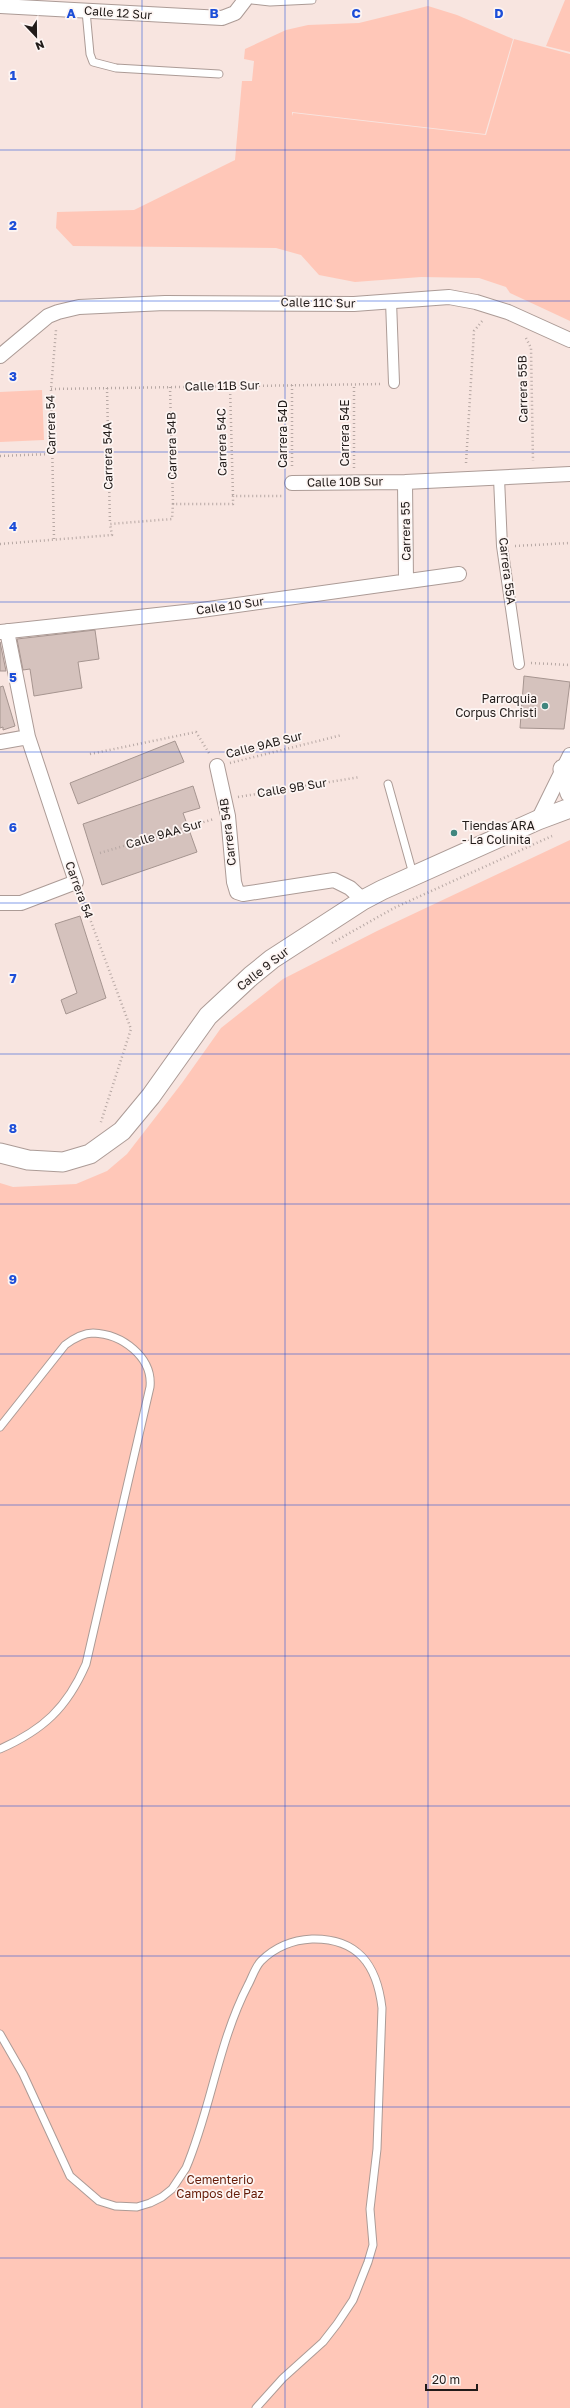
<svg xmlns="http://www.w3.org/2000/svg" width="570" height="2408" viewBox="0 0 570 2408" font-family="'Golos Text',sans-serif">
<rect width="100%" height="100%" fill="#f8e5e0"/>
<path fill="#ffc7b8" d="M 565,0 L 570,0 L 570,52 L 546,46 Z
M 428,6 L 457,15 L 513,39 L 485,134 L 292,112 L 292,116 L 293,113 L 486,135 L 514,39 L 570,54 L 570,321 L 510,293 L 506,287 L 479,278 L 421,277 L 355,282 L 319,275 L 301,255 L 276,248 L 73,246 L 56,228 L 57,212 L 134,210 L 235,160 L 242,81 L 252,81 L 254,61 L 244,59 L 245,49 L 286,30 L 308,25 L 359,23 Z
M 42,390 L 44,440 L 0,442 L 0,392 Z
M 570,840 L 570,2408 L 0,2408 L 0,1183 L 13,1187 L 76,1184 L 107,1171 L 127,1154 L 182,1083 L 221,1028 L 283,979 L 377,931 Z"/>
<path fill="#d5c2bd" stroke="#a69590" d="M 95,630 L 99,659 L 78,662 L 82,688 L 34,696 L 30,669 L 23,670 L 17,639 Z
M 0,642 L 6,671 L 0,671 Z
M 524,676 L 570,682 L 564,729 L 520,728 Z
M 3,686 L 15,726 L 3,730 L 3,727 L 0,728 L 0,687 Z
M 175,741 L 184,762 L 78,804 L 70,783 Z
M 193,786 L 200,808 L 183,813 L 197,852 L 102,885 L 83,824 Z
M 80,916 L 106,998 L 66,1014 L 61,1000 L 77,993 L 55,924 Z"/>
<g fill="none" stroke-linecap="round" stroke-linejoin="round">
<defs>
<path id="service" d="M 252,0 L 270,2 L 312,0
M 86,11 L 90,54 L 93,62 L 116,68 L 219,74
M 388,784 L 413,874
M 0,1427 L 65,1345 C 73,1339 82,1333 93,1333 C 122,1334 153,1357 150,1387 L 86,1664 C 67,1708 43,1730 0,1749
M 0,2034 L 23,2074 L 70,2176 L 99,2201 L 115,2206 L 137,2207 L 150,2203 L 162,2197 L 172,2189 L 186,2168 C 211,2109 218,2043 248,1985 C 252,1978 255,1967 261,1961 C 275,1947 292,1940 312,1939 C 358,1938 377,1965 382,2008 L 377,2149 L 370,2209 L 373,2245 L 368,2262 L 353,2300 L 337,2324 L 323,2342 L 283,2378 L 256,2408"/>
<path id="pedestrian" d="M 391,301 L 394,383
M 499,478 L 502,546 L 519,664"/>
<path id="minor" d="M 0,6 L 222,18 L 235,13 L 245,0
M 0,356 L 48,316 L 58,312 L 79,307 L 165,303 L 354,304 L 449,297 L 476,302 L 508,312 L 570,340
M 405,482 L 406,581
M 292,483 L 405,482 L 570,474
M 0,632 L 194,611 L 459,574
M 0,742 L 28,737
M 217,766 L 228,816 L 234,882 L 237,892 L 243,894 L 334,880 L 350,888 L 363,900
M 538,820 L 570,755
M 0,903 L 21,903 L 76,882 L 28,737 L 7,631"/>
<path id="secondary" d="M 563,769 L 570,793
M 0,1153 L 28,1160 L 63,1162 L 90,1154 L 122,1131 L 151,1096 L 208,1016 L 251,976 L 272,959 L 363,900 L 382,890 L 538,820 L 570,808"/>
</defs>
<use href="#service" stroke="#ac9b96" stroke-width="9"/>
<use href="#pedestrian" stroke="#ac9b96" stroke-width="12"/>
<use href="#minor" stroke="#ac9b96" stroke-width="16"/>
<use href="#secondary" stroke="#ac9b96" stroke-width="21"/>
<path stroke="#b7a8a4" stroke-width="2.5" stroke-dasharray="1 3" stroke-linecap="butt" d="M 526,338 L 531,348 L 533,461
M 292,385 L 292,469
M 230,386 L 233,496
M 170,387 L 173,504
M 107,388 L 110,524
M 51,389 L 381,384
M 0,456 L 51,454
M 466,463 L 474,331 L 483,320
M 354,468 L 354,384
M 54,539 L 51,389 L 56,330
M 0,544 L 112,535 L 110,524 L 172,519 L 173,504 L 233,504 L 233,496 L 283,496
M 515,546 L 570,543
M 531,663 L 570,665
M 90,754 L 196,732 L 209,753
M 230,763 L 342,735
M 238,797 L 360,777
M 100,853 L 214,819
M 81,895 L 131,1029 L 100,1125
M 332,943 L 394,908 L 552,836"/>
<use href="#service" stroke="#fff" stroke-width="7"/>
<use href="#pedestrian" stroke="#fff" stroke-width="10"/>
<use href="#minor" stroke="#fff" stroke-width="14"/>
<use href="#secondary" stroke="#fff" stroke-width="19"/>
</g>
<path fill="none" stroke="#1d4ed8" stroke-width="1" stroke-opacity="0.55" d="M 142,0 L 142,2408M 285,0 L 285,2408M 428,0 L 428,2408M 0,150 L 570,150M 0,301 L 570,301M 0,452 L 570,452M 0,602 L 570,602M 0,752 L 570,752M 0,903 L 570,903M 0,1054 L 570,1054M 0,1204 L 570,1204M 0,1354 L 570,1354M 0,1505 L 570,1505M 0,1656 L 570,1656M 0,1806 L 570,1806M 0,1956 L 570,1956M 0,2107 L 570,2107M 0,2258 L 570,2258"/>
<g fill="#40867e" stroke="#fdf5f3" stroke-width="1.5">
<circle cx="545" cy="706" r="4"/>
<circle cx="454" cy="833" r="4"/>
</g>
<g text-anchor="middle" stroke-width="3.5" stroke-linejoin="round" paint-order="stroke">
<g font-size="12" fill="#211b19" stroke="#fdf5f3">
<text transform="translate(118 13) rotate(4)" y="4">Calle 12 Sur</text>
<text transform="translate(318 303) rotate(1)" y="4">Calle 11C Sur</text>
<text transform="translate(222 386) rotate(-1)" y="4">Calle 11B Sur</text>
<text transform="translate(523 389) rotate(-91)" y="4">Carrera 55B</text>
<text transform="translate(51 425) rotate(-91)" y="4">Carrera 54</text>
<text transform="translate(345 433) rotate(-90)" y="4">Carrera 54E</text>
<text transform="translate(283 434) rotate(-90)" y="4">Carrera 54D</text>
<text transform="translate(222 442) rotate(-91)" y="4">Carrera 54C</text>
<text transform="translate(172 446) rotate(-91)" y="4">Carrera 54B</text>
<text transform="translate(108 456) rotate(-91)" y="4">Carrera 54A</text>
<text transform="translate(345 482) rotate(-1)" y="4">Calle 10B Sur</text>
<text transform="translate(406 531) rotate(-91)" y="4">Carrera 55</text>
<text transform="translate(507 571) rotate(83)" y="4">Carrera 55A</text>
<text transform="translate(230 606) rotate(-8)" y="4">Calle 10 Sur</text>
<text transform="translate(264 745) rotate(-14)" y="4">Calle 9AB Sur</text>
<text transform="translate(292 788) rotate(-9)" y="4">Calle 9B Sur</text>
<text transform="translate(228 832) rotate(-97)" y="4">Carrera 54B</text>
<text transform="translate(164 834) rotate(-16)" y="4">Calle 9AA Sur</text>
<text transform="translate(79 890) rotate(70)" y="4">Carrera 54</text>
<text transform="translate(263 969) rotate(-38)" y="4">Calle 9 Sur</text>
</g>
<g font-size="12" fill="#211b19" stroke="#fdf5f3" text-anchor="end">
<text x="537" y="703">Parroquia<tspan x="537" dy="14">Corpus Christi</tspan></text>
<text x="462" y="830" text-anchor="start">Tiendas ARA<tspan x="462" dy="14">- La Colinita</tspan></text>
</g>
<g font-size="12" fill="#641a06" stroke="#fdf5f3">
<text x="220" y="2184">Cementerio<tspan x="220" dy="14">Campos de Paz</tspan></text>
</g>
</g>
<g font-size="13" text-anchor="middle" font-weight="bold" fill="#1d4ed8" stroke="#fdf5f3" stroke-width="3.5" stroke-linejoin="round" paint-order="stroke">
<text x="71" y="18">A</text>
<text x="214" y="18">B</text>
<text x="356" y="18">C</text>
<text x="499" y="18">D</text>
<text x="13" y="80">1</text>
<text x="13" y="230">2</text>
<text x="13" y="381">3</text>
<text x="13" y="531">4</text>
<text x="13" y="682">5</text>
<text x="13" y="832">6</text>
<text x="13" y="983">7</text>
<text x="13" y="1133">8</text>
<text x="13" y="1284">9</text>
</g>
<g transform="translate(36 36) rotate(158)" stroke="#fdf5f3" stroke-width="3" paint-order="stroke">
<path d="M0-3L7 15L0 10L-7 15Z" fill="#211b19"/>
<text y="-6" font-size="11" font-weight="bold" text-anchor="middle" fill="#211b19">N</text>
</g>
<path d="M426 2384v6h51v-6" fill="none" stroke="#211b19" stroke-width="2"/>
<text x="432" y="2384" font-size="12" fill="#211b19" stroke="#fdf5f3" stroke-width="3" paint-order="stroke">20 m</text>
</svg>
